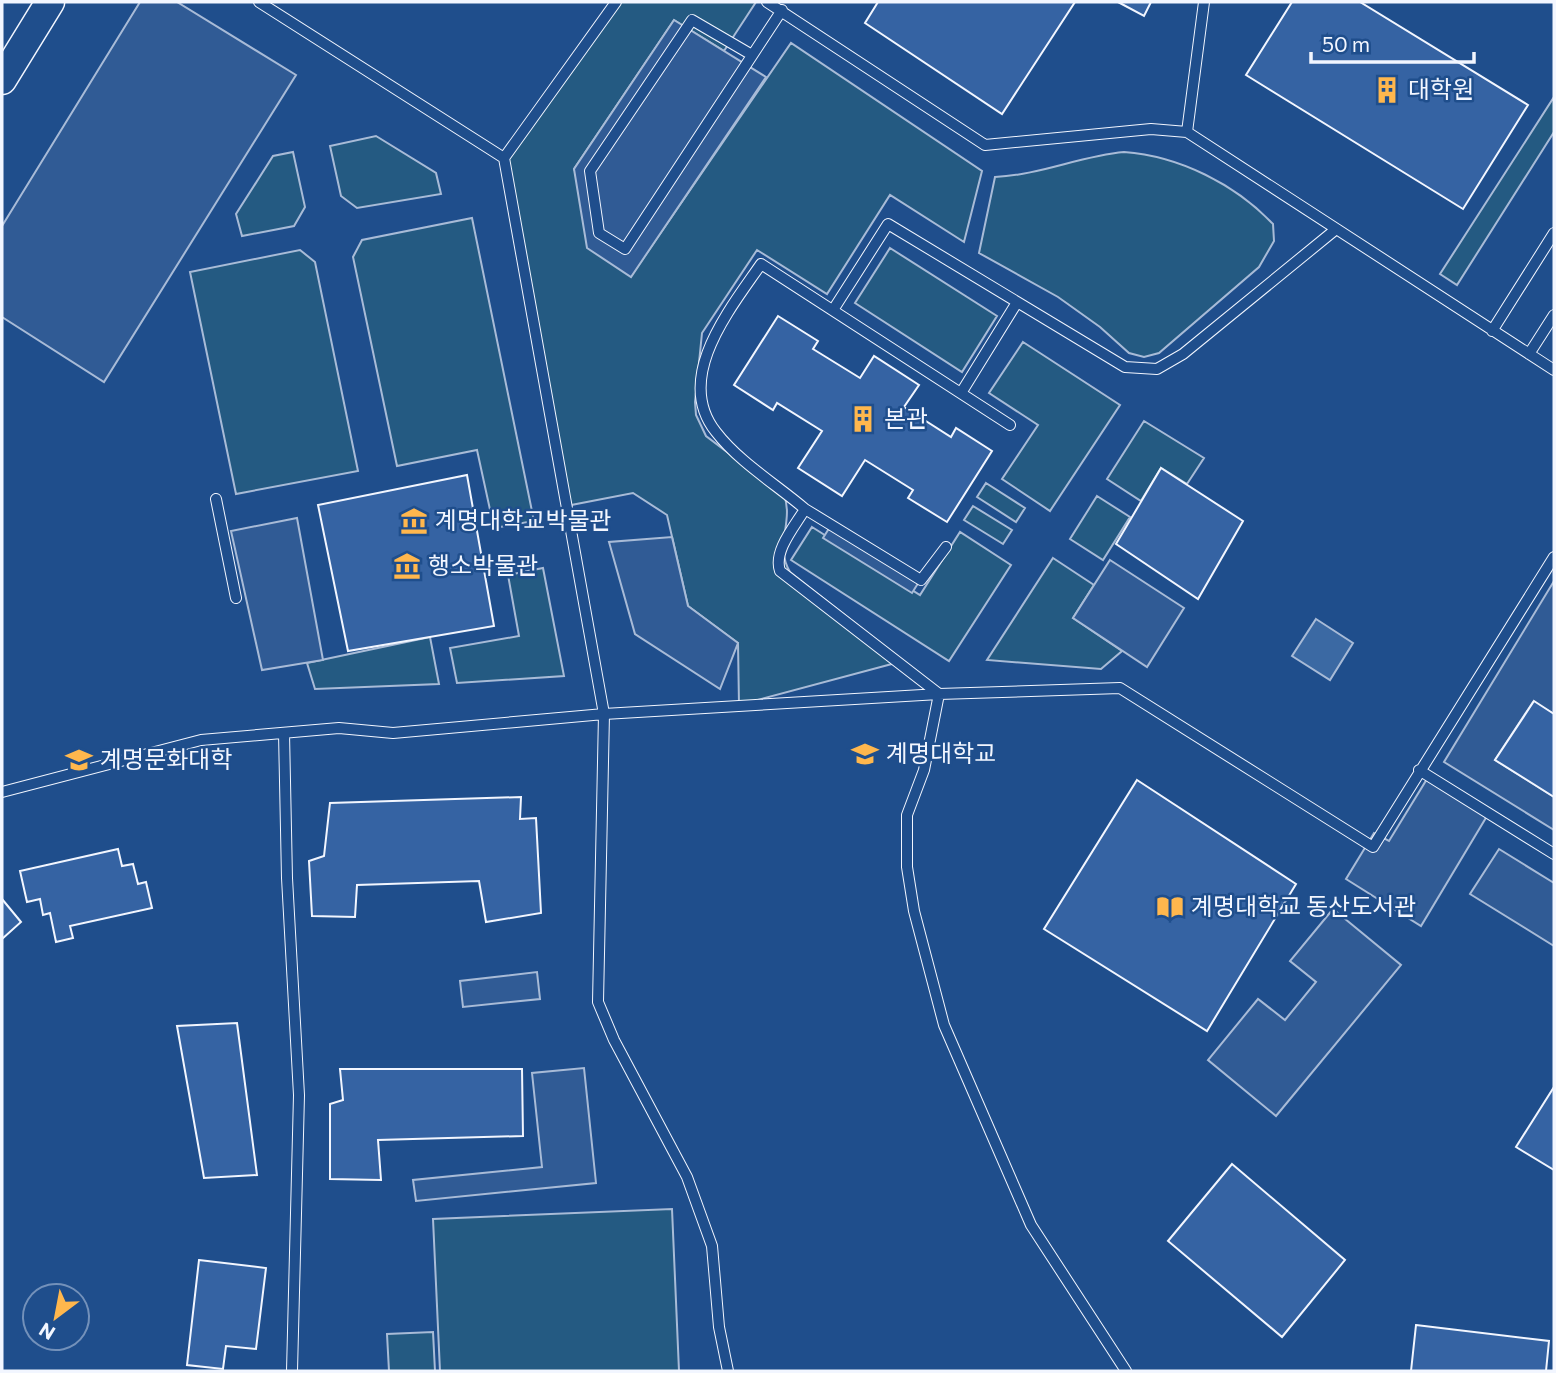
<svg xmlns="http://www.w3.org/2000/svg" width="1556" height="1373" viewBox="0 0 1556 1373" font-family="Commissioner,'Noto Sans KR',sans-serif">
<rect width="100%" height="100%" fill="#1f4e8c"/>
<path fill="#245a82" stroke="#a8bbd7" stroke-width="2" d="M 616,2 L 756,2 L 724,51 L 674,20 L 574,169 L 631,276 L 791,43 L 982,171 L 964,242 L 890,195 L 827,294 L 757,250 L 702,333 L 695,402 L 696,415 L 706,436 L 784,495 C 794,521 774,546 790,572 L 903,661 L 739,705 L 738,643 L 688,606 L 667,515 L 633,493 L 566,506 L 504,158 Z
M 1554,97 L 1554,132 L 1457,285 L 1440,274 Z
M 376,136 L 436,173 L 441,194 L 357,208 L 341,196 L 330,146 Z
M 293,152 L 305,207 L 294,226 L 242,236 L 236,214 L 273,156 Z
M 1124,152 C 1179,156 1235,184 1273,224 L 1274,241 L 1259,267 L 1159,353 L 1144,357 L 1129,353 L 1100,327 L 1058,297 L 979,253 L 995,177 C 1040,175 1080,156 1124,152 Z
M 472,218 L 534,521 L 494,528 L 477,450 L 397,466 L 353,257 L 362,240 Z
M 890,248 L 997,316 L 962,372 L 855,303 Z
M 300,250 L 315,262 L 358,471 L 236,494 L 190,272 Z
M 1023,342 L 1120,405 L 1050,511 L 1002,479 L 1038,425 L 989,393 Z
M 1144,421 L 1204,458 L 1187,484 L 1161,468 L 1141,501 L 1107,479 Z
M 986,483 L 1025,508 L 1016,522 L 977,497 Z
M 1097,496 L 1130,517 L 1103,560 L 1070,539 Z
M 973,506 L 1012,530 L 1003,544 L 964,520 Z
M 812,527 L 920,595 L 960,532 L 1011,565 L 949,661 L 791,560 Z
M 1053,558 L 1094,585 L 1073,618 L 1122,651 L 1101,669 L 987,660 Z
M 543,568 L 564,676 L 457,683 L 450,648 L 519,636 L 508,575 Z
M 430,637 L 439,684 L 315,689 L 307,663 Z
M 672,1209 L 679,1371 L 440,1371 L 433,1219 Z
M 433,1332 L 435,1371 L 389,1371 L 387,1334 Z"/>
<path fill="#305b95" stroke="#a8bbd7" stroke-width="2" d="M 140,2 L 177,2 L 296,75 L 104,382 L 2,317 L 2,226 Z
M 674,20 L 766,77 L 631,277 L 587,248 L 574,169 Z
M 297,518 L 323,660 L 262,670 L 231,531 Z
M 833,522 L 922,577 L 912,593 L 823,538 Z
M 672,537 L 688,606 L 738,643 L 720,689 L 635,634 L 609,542 Z
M 1110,560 L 1184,608 L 1147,667 L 1073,618 Z
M 1554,581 L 1554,714 L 1533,702 L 1495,760 L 1554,797 L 1554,830 L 1444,762 Z
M 1427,779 L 1487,816 L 1421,926 L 1346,879 L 1374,833 L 1389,841 Z
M 1499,849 L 1554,883 L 1554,946 L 1470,894 Z
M 1333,909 L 1401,965 L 1276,1116 L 1208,1060 L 1258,999 L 1285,1020 L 1316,982 L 1290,961 Z
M 537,972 L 540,999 L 463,1007 L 460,981 Z
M 584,1068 L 596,1183 L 416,1201 L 413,1180 L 542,1167 L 532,1073 Z"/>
<path fill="#3b69a3" stroke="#a8bbd7" stroke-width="2" d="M 1316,619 L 1353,643 L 1330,680 L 1292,656 Z"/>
<path fill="#3563a3" stroke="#f2f6ff" stroke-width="2" d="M 878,2 L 1075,2 L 1002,114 L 865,23 Z
M 1118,2 L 1151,2 L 1144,16 Z
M 1292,2 L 1360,2 L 1528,105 L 1463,209 L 1246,75 Z
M 778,316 L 818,341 L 813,349 L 860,378 L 874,356 L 919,385 L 904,407 L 951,437 L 956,428 L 992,451 L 947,522 L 908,498 L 913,490 L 865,460 L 842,496 L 798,468 L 822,431 L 777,403 L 773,410 L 734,385 Z
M 1161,468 L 1243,521 L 1198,599 L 1116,544 Z
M 467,475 L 494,626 L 348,651 L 318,505 Z
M 1534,701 L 1554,714 L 1554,797 L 1495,760 Z
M 1137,780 L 1296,884 L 1207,1031 L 1044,929 Z
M 521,797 L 520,819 L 536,818 L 541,913 L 486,922 L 479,881 L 357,885 L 355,917 L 312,916 L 309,861 L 324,856 L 330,803 Z
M 118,849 L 122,866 L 133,864 L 138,884 L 146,882 L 152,908 L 70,926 L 73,938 L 56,942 L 50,913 L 43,915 L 40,899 L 27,902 L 20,871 Z
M 2,899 L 21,922 L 2,939 Z
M 237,1023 L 257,1175 L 204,1178 L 177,1026 Z
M 340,1069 L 522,1069 L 523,1136 L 378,1140 L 381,1180 L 330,1179 L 330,1104 L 343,1100 Z
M 1554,1087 L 1554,1170 L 1516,1147 Z
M 1232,1164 L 1345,1260 L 1282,1337 L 1168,1241 Z
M 199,1260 L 266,1268 L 256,1349 L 226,1346 L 223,1369 L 187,1365 Z
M 1416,1325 L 1549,1341 L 1546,1371 L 1411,1371 Z"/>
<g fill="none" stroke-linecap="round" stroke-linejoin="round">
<defs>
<path id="lane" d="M 259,2 L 504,158 L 616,2
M 767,2 L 985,145 L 1151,129 L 1187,132 L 1554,370
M 752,55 L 692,20 L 590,171 L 599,233 L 625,249 L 782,10
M 1187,132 L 1204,2
M 504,158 L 604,714 L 598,1002 L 614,1040 L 687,1177 L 712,1246 L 719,1327 L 728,1371
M 833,310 L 888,224 L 1125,367 L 1157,369 L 1183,354 L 1335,230
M 1492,331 L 1554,233
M 1529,354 L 1554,315
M 961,393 L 1016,304
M 1010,425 L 761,264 C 730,309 673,378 716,432 C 739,462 777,485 805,509 C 795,526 773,551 780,571 L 939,694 L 924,770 L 907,815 L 907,867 L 914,911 L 944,1025 L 1031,1225 L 1126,1371
M 216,499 L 236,598
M 805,509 L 921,580 L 946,547
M 284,733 L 287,878 L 299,1095 L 292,1371
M 1419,770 L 1554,854
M 2,792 L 201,740 L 339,728 L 393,733 L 604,714 L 939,694 L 1120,688 L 1373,847 L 1554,557"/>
<path id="secondary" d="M 2,80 L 50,2"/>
</defs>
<use href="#lane" stroke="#f2f6ff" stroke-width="12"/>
<use href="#secondary" stroke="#f2f6ff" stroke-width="31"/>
<use href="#lane" stroke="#1f4e8c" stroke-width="10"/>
<use href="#secondary" stroke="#1f4e8c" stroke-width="28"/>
</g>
<defs>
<symbol id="building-bare" viewBox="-9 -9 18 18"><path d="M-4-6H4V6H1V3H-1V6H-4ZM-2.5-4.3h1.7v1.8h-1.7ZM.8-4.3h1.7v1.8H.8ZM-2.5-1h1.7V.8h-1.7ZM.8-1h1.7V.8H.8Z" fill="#ffb74d" stroke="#1f4e8c" stroke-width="2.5" paint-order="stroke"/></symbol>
<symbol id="museum-bare" viewBox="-9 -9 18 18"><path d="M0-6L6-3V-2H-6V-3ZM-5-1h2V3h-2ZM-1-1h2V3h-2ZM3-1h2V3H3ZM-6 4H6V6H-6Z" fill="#ffb74d" stroke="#1f4e8c" stroke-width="2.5" paint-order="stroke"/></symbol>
<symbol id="university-bare" viewBox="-9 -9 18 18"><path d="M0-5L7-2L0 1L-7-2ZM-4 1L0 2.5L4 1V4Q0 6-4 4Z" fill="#ffb74d" stroke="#1f4e8c" stroke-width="2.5" paint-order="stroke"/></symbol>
<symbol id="library-bare" viewBox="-9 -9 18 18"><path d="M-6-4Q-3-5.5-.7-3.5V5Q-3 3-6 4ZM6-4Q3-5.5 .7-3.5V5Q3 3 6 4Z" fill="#ffb74d" stroke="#1f4e8c" stroke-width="2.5" paint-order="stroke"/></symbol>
</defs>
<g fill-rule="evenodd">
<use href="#building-bare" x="1368" y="71" width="38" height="38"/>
<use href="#building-bare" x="844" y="400" width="38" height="38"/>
<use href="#museum-bare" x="395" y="502" width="38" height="38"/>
<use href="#museum-bare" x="388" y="547" width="38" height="38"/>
<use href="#university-bare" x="846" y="735" width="38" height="38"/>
<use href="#university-bare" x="60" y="741" width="38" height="38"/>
<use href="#library-bare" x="1151" y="888" width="38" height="38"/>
</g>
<g text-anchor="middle" stroke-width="5" stroke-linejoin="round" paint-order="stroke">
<g font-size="24" fill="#f2f6ff" stroke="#1f4e8c" text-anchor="start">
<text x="1408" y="98">대학원</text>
<text x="884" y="427">본관</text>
<text x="435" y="529">계명대학교박물관</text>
<text x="428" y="574">행소박물관</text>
<text x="886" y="762">계명대학교</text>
<text x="100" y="768">계명문화대학</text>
<text x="1191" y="915">계명대학교 동산도서관</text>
</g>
</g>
<rect width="1556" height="1373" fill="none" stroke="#f2f6ff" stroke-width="7"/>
<g transform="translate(56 1317) rotate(212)"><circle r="33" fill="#1f4e8c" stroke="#7391ba" stroke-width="2"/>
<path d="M0-5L12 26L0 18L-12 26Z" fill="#ffb74d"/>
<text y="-10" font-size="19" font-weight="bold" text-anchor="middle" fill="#f2f6ff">N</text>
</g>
<path d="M1311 52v10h163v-10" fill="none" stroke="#f2f6ff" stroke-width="3.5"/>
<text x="1322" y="52" font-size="21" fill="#f2f6ff" stroke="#1f4e8c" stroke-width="5" paint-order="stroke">50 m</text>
</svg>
